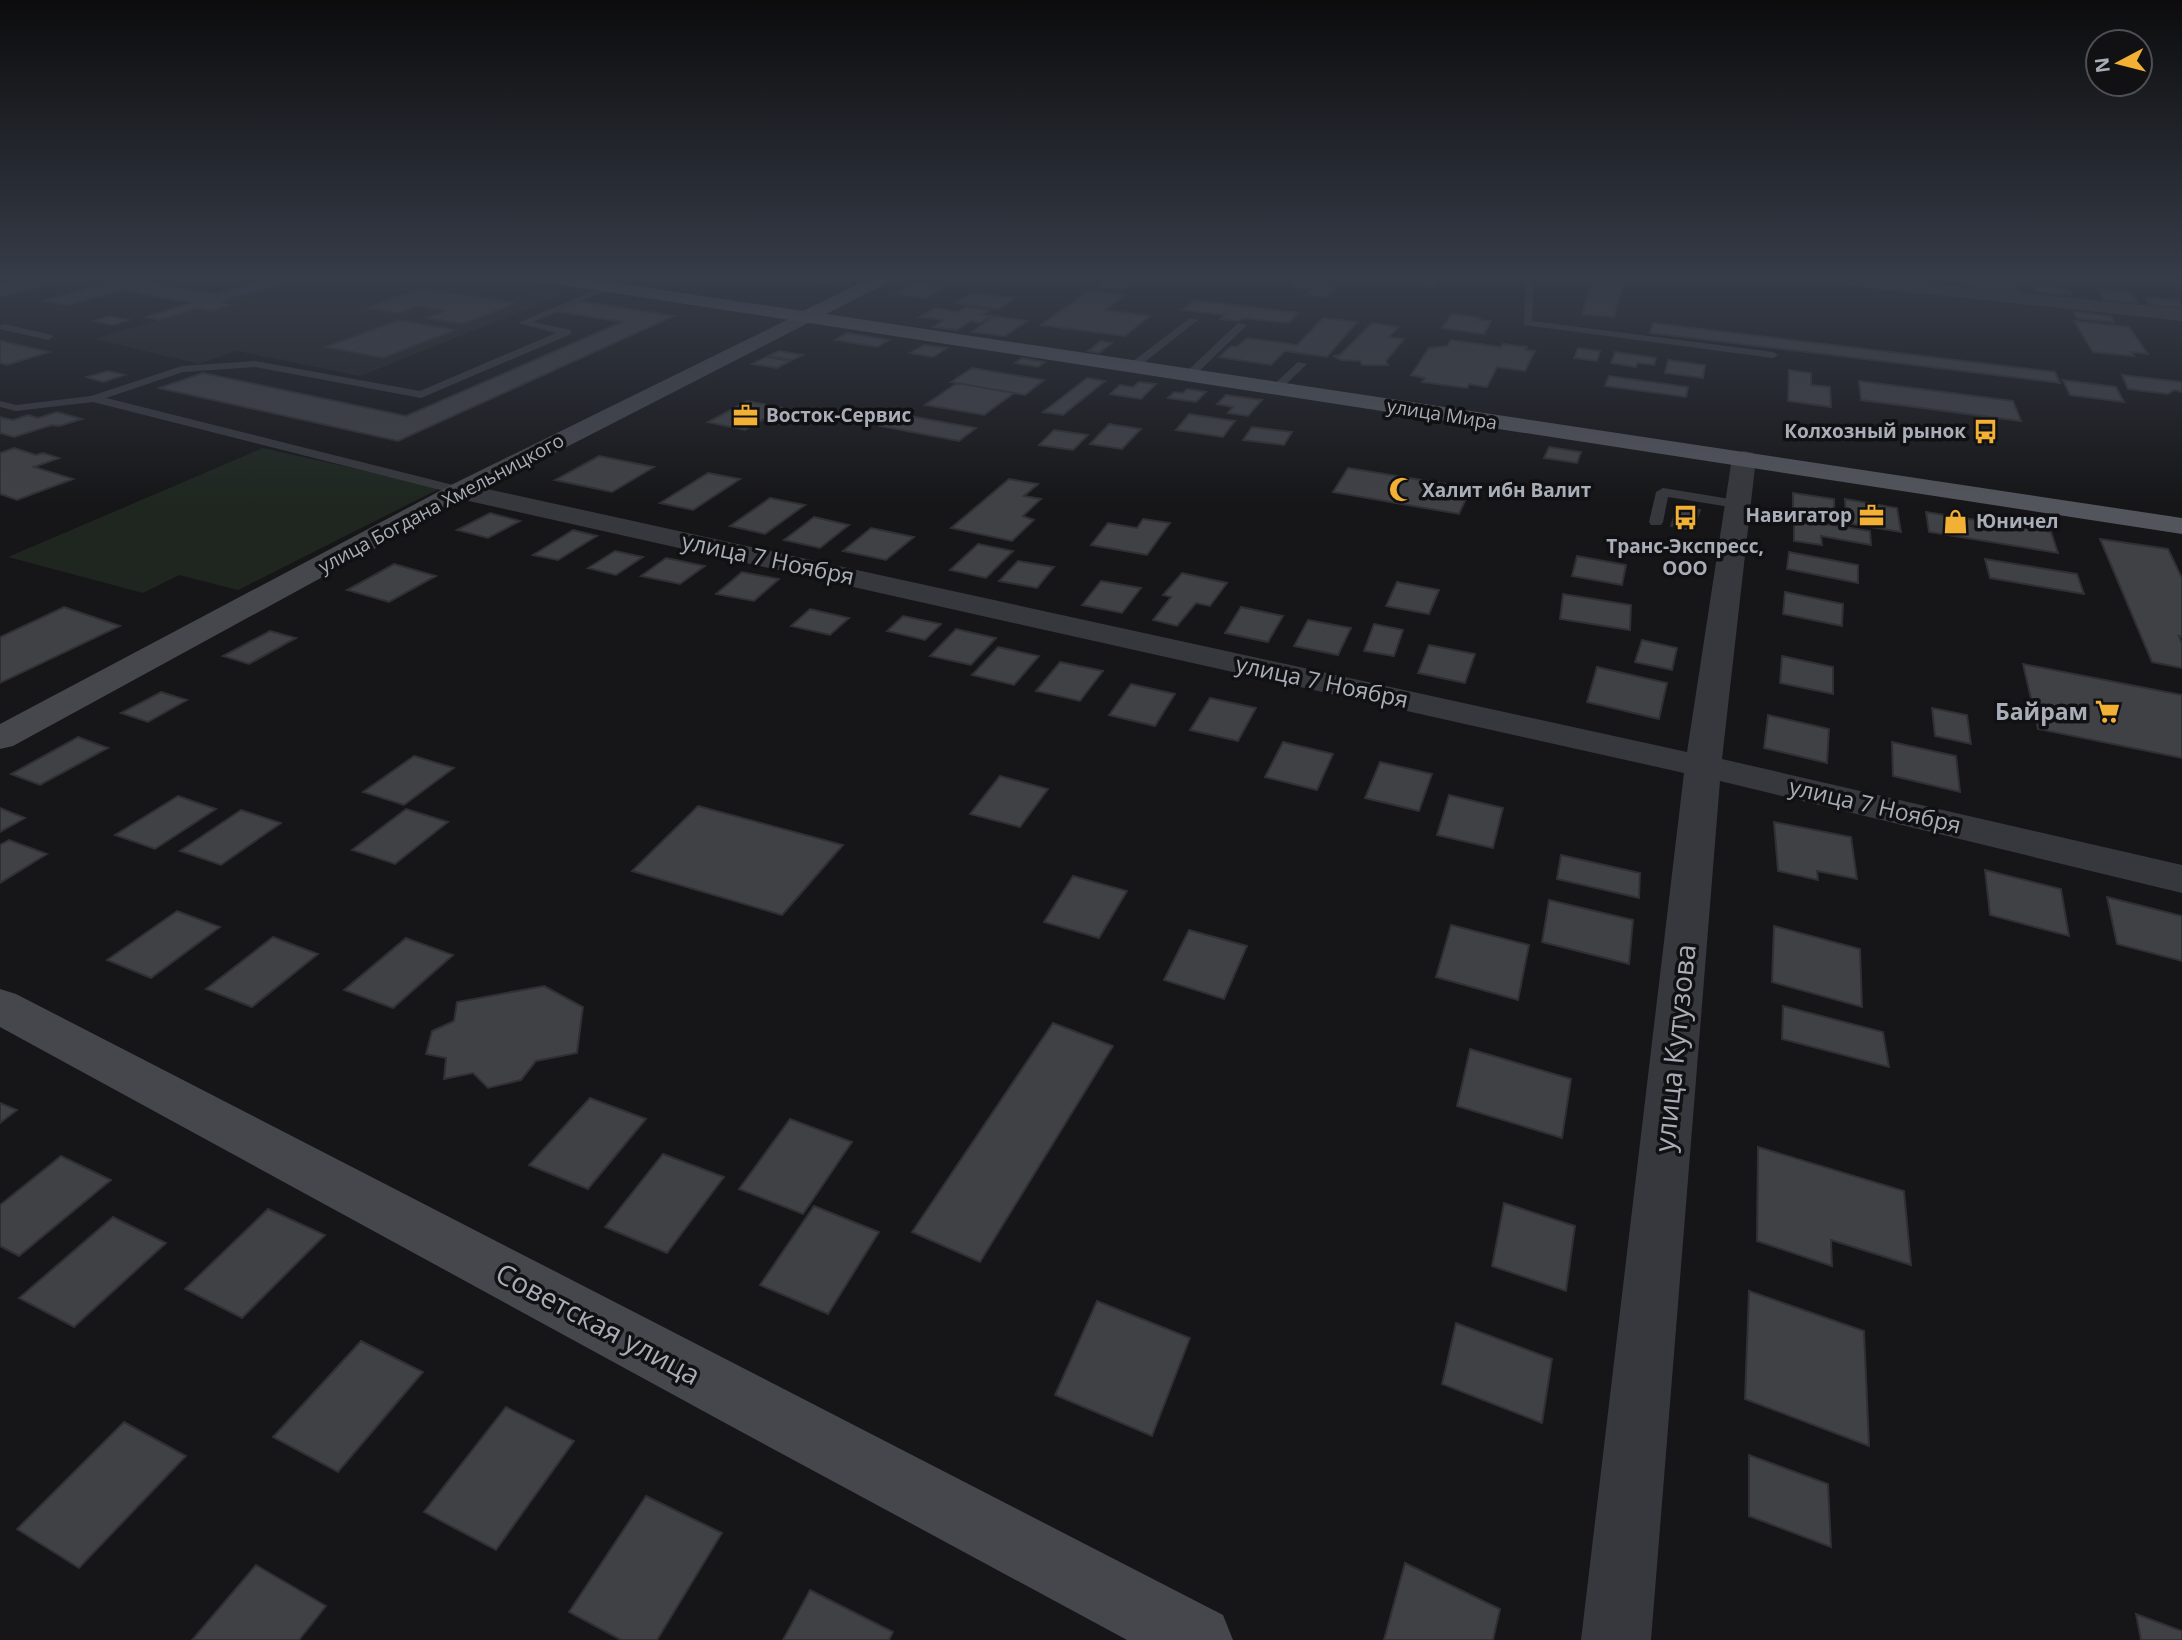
<svg xmlns="http://www.w3.org/2000/svg" width="2182" height="1640" viewBox="0 0 2182 1640" font-family="'Open Sans',sans-serif">
<rect width="100%" height="100%" fill="#161618"/>
<path fill="#222225" d="M 368,276 L 449,276 L 565,294 L 360,376 L 237,351 L 199,364 L 95,339 L 198,308 L 212,311 L 231,305 L 221,302 L 297,278 L 337,285 Z"/>
<path fill="#1e261f" d="M 263,448 L 441,488 L 238,590 L 179,575 L 143,593 L 8,557 Z"/>
<path fill="#404145" stroke="#303034" stroke-width="2" d="M 132,276 L 158,276 L 141,281 L 216,294 L 277,276 L 307,276 L 221,302 L 232,305 L 212,311 L 198,308 L 160,320 L 146,317 L 191,303 L 122,290 L 68,305 L 43,301 Z
M 773,276 L 865,276 L 846,286 Z
M 1302,276 L 1325,278 L 1319,284 L 1336,287 L 1326,297 L 1305,295 L 1311,289 L 1291,286 Z
M 1345,276 L 1392,276 L 1389,280 Z
M 1419,276 L 1440,276 L 1450,277 L 1447,281 L 1439,280 L 1436,287 L 1408,283 L 1412,277 Z
M 1594,276 L 1625,276 L 1614,317 L 1582,314 Z
M 1922,276 L 1950,276 L 1951,281 L 1922,278 Z
M 33,277 L 58,282 L 0,297 L 0,285 Z
M 1110,277 L 1134,280 L 1124,289 L 1099,286 Z
M 1962,278 L 2015,284 L 2018,291 L 1964,285 Z
M 914,283 L 944,287 L 926,298 L 895,294 Z
M 2033,284 L 2070,291 L 2072,295 L 2036,292 Z
M 422,288 L 516,303 L 462,324 L 426,318 L 444,311 L 418,306 L 399,313 L 366,308 Z
M 2097,289 L 2130,292 L 2138,303 L 2104,300 Z
M 1090,290 L 1125,295 L 1105,310 L 1150,316 L 1125,336 L 1041,325 Z
M 972,293 L 1015,298 L 999,309 L 956,303 Z
M 2146,298 L 2178,300 L 2182,308 L 2149,304 Z
M 1195,300 L 1298,313 L 1289,323 L 1243,318 L 1239,321 L 1220,319 L 1224,315 L 1183,310 Z
M 579,301 L 674,316 L 398,441 L 159,388 L 203,373 L 406,416 L 622,322 L 555,311 Z
M 966,307 L 990,310 L 982,315 L 991,316 L 980,323 L 971,321 L 957,330 L 933,327 L 944,320 L 920,317 L 935,308 L 957,312 Z
M 2074,312 L 2111,316 L 2114,322 L 2077,318 Z
M 1452,314 L 1480,318 L 1479,320 L 1491,321 L 1484,334 L 1442,328 Z
M 109,316 L 128,320 L 113,325 L 94,321 Z
M 994,316 L 1027,321 L 1005,336 L 972,332 Z
M 1323,318 L 1357,322 L 1327,357 L 1285,351 L 1271,365 L 1219,357 L 1231,346 L 1237,347 L 1247,338 L 1297,345 Z
M 399,320 L 455,330 L 383,358 L 325,347 Z
M 2074,321 L 2129,327 L 2148,354 L 2131,352 L 2134,356 L 2093,352 Z
M 1372,323 L 1398,327 L 1389,337 L 1404,339 L 1386,361 L 1388,365 L 1362,365 L 1360,361 L 1341,360 L 1334,356 L 1340,355 Z
M 1653,323 L 2055,372 L 2060,383 L 1650,333 Z
M 847,333 L 889,340 L 877,347 L 835,340 Z
M 1451,340 L 1501,347 L 1503,344 L 1527,347 L 1526,350 L 1535,351 L 1525,371 L 1497,367 L 1487,387 L 1469,384 L 1467,388 L 1422,382 L 1425,378 L 1411,375 L 1429,348 L 1447,346 Z
M 0,341 L 2,341 L 49,352 L 7,365 L 0,363 Z
M 1101,341 L 1112,343 L 1099,353 L 1088,351 Z
M 924,345 L 947,348 L 933,357 L 910,353 Z
M 1578,348 L 1600,351 L 1597,361 L 1574,358 Z
M 779,351 L 803,355 L 792,360 L 768,356 Z
M 1615,352 L 1656,358 L 1654,365 L 1637,363 L 1636,367 L 1611,363 Z
M 766,357 L 790,361 L 777,368 L 752,364 Z
M 1022,358 L 1045,362 L 1038,367 L 1015,363 Z
M 1668,360 L 1705,365 L 1703,378 L 1665,373 Z
M 972,368 L 1044,380 L 1025,395 L 951,382 Z
M 1789,370 L 1811,373 L 1811,385 L 1830,387 L 1831,407 L 1788,401 Z
M 108,371 L 124,375 L 103,382 L 87,377 Z
M 2122,375 L 2182,382 L 2182,392 L 2174,390 L 2168,394 L 2128,389 Z
M 1609,376 L 1688,387 L 1686,397 L 1605,386 Z
M 1087,378 L 1105,381 L 1063,415 L 1043,412 Z
M 2063,380 L 2116,387 L 2124,402 L 2070,395 Z
M 1859,381 L 2013,401 L 2021,421 L 1861,400 Z
M 1139,382 L 1156,384 L 1141,399 L 1110,394 L 1120,385 L 1133,387 Z
M 957,383 L 1014,393 L 984,415 L 925,405 Z
M 1187,389 L 1206,392 L 1196,402 L 1168,398 L 1174,392 L 1183,393 Z
M 1226,395 L 1262,400 L 1248,416 L 1228,413 L 1233,407 L 1217,404 Z
M 747,401 L 783,408 L 745,430 L 708,422 Z
M 57,412 L 82,419 L 59,426 L 52,425 L 14,437 L 0,433 L 0,417 L 13,420 L 28,415 L 38,418 Z
M 899,414 L 976,428 L 959,441 L 880,426 Z
M 1189,414 L 1235,421 L 1223,437 L 1176,430 Z
M 1109,424 L 1141,429 L 1122,449 L 1090,444 Z
M 1252,427 L 1292,432 L 1284,445 L 1243,440 Z
M 1054,430 L 1088,435 L 1073,450 L 1039,445 Z
M 1549,447 L 1581,452 L 1577,463 L 1544,458 Z
M 14,448 L 36,455 L 43,453 L 59,458 L 34,467 L 73,479 L 17,500 L 0,494 L 0,453 Z
M 599,456 L 654,467 L 612,492 L 555,480 Z
M 1348,468 L 1471,488 L 1459,514 L 1333,492 Z
M 708,473 L 740,479 L 693,510 L 660,503 Z
M 1009,479 L 1038,484 L 1024,496 L 1041,499 L 1023,516 L 1034,520 L 1012,541 L 951,528 Z
M 1793,493 L 1834,499 L 1835,521 L 1793,514 Z
M 770,498 L 805,505 L 765,534 L 730,526 Z
M 1845,499 L 1897,508 L 1901,532 L 1846,523 Z
M 1678,506 L 1700,510 L 1693,530 L 1671,526 Z
M 1926,512 L 2051,532 L 2058,553 L 1929,532 Z
M 490,513 L 520,521 L 488,538 L 457,530 Z
M 814,517 L 849,525 L 820,548 L 784,540 Z
M 1143,519 L 1170,523 L 1147,555 L 1091,545 L 1108,523 L 1137,528 Z
M 1794,519 L 1870,531 L 1871,545 L 1821,536 L 1822,545 L 1794,541 Z
M 871,528 L 914,537 L 886,560 L 843,551 Z
M 573,530 L 597,536 L 558,560 L 533,555 Z
M 2100,539 L 2168,549 L 2182,578 L 2182,637 L 2179,636 L 2182,643 L 2182,668 L 2152,662 Z
M 978,544 L 1013,551 L 986,578 L 950,570 Z
M 615,551 L 643,557 L 616,575 L 588,568 Z
M 1789,552 L 1858,565 L 1858,583 L 1787,569 Z
M 1577,556 L 1626,565 L 1622,585 L 1572,576 Z
M 666,558 L 705,566 L 680,584 L 641,576 Z
M 1985,559 L 2077,574 L 2084,594 L 1990,578 Z
M 1018,561 L 1054,567 L 1037,588 L 999,581 Z
M 394,564 L 436,576 L 389,602 L 347,590 Z
M 742,572 L 779,579 L 754,601 L 716,594 Z
M 1182,573 L 1227,583 L 1210,606 L 1196,603 L 1177,626 L 1153,620 L 1171,597 L 1163,595 Z
M 1101,581 L 1141,588 L 1122,613 L 1082,605 Z
M 1397,582 L 1439,590 L 1429,614 L 1386,606 Z
M 1785,592 L 1843,604 L 1842,626 L 1783,614 Z
M 1563,594 L 1631,605 L 1630,630 L 1560,619 Z
M 64,607 L 120,626 L 0,683 L 0,637 Z
M 1241,607 L 1283,616 L 1268,642 L 1225,633 Z
M 810,609 L 849,618 L 830,635 L 791,626 Z
M 903,616 L 941,624 L 925,640 L 887,631 Z
M 1308,620 L 1351,628 L 1338,655 L 1294,646 Z
M 1374,624 L 1403,630 L 1394,656 L 1364,651 Z
M 956,629 L 996,638 L 971,665 L 930,656 Z
M 270,631 L 296,638 L 249,664 L 223,656 Z
M 1642,640 L 1677,648 L 1672,670 L 1635,662 Z
M 1429,645 L 1475,654 L 1465,683 L 1418,673 Z
M 998,647 L 1039,656 L 1014,685 L 972,675 Z
M 1782,656 L 1833,667 L 1833,694 L 1780,683 Z
M 1060,662 L 1103,671 L 1080,701 L 1036,691 Z
M 2023,664 L 2182,695 L 2182,758 L 2038,729 Z
M 1597,667 L 1667,683 L 1659,719 L 1587,702 Z
M 1131,684 L 1175,694 L 1155,726 L 1109,715 Z
M 161,692 L 187,700 L 148,722 L 121,713 Z
M 1210,698 L 1256,708 L 1238,741 L 1190,730 Z
M 1932,708 L 1967,715 L 1971,744 L 1935,736 Z
M 1768,715 L 1829,729 L 1827,763 L 1764,748 Z
M 78,737 L 108,748 L 40,785 L 11,774 Z
M 1283,742 L 1333,754 L 1317,790 L 1265,777 Z
M 1892,742 L 1956,756 L 1960,792 L 1893,776 Z
M 414,756 L 454,768 L 404,805 L 363,792 Z
M 1380,762 L 1432,774 L 1419,811 L 1365,798 Z
M 1000,776 L 1048,789 L 1020,827 L 970,814 Z
M 1449,795 L 1503,808 L 1493,848 L 1437,835 Z
M 178,796 L 216,809 L 155,849 L 115,835 Z
M 698,806 L 843,845 L 782,915 L 632,871 Z
M 0,808 L 25,818 L 0,832 Z
M 406,809 L 448,822 L 395,864 L 352,850 Z
M 241,810 L 281,823 L 221,865 L 180,851 Z
M 1774,822 L 1851,837 L 1857,879 L 1817,871 L 1818,880 L 1778,871 Z
M 9,840 L 47,854 L 0,883 L 0,845 Z
M 1561,855 L 1640,873 L 1639,898 L 1557,879 Z
M 1985,870 L 2061,889 L 2069,936 L 1990,915 Z
M 1073,876 L 1127,891 L 1099,938 L 1044,922 Z
M 2107,897 L 2182,916 L 2182,961 L 2117,944 Z
M 1549,900 L 1633,920 L 1629,964 L 1542,942 Z
M 177,911 L 220,927 L 151,978 L 107,960 Z
M 1451,925 L 1529,945 L 1518,1000 L 1436,977 Z
M 1774,926 L 1860,949 L 1862,1007 L 1772,982 Z
M 1189,930 L 1247,946 L 1224,999 L 1164,980 Z
M 273,937 L 318,954 L 252,1007 L 206,989 Z
M 406,938 L 453,955 L 393,1008 L 344,990 Z
M 544,986 L 583,1007 L 577,1053 L 536,1061 L 521,1080 L 488,1088 L 473,1073 L 444,1079 L 446,1058 L 426,1054 L 432,1031 L 454,1021 L 457,1002 Z
M 1783,1006 L 1883,1032 L 1889,1067 L 1782,1039 Z
M 1053,1023 L 1113,1046 L 980,1262 L 912,1232 Z
M 1470,1049 L 1571,1079 L 1562,1138 L 1457,1106 Z
M 590,1098 L 646,1119 L 588,1189 L 529,1165 Z
M 0,1103 L 17,1110 L 0,1123 Z
M 790,1119 L 852,1142 L 803,1214 L 739,1189 Z
M 1758,1147 L 1904,1191 L 1911,1265 L 1831,1240 L 1832,1266 L 1757,1241 Z
M 663,1154 L 724,1177 L 667,1253 L 605,1227 Z
M 61,1156 L 111,1180 L 19,1256 L 0,1246 L 0,1205 Z
M 1504,1203 L 1575,1226 L 1566,1291 L 1492,1266 Z
M 814,1206 L 879,1232 L 828,1314 L 760,1285 Z
M 268,1209 L 325,1235 L 242,1318 L 185,1289 Z
M 113,1217 L 166,1243 L 74,1327 L 19,1298 Z
M 1749,1291 L 1864,1331 L 1869,1446 L 1745,1399 Z
M 1097,1301 L 1190,1338 L 1152,1436 L 1055,1395 Z
M 1456,1323 L 1552,1359 L 1542,1423 L 1442,1384 Z
M 361,1341 L 423,1372 L 338,1472 L 273,1437 Z
M 506,1407 L 574,1441 L 496,1550 L 424,1512 Z
M 124,1422 L 186,1456 L 79,1568 L 17,1529 Z
M 1749,1455 L 1828,1484 L 1831,1547 L 1749,1516 Z
M 646,1496 L 722,1533 L 657,1640 L 621,1640 L 569,1612 Z
M 1405,1563 L 1500,1609 L 1493,1640 L 1384,1640 Z
M 256,1565 L 326,1606 L 299,1640 L 192,1640 Z
M 810,1590 L 893,1632 L 889,1640 L 783,1640 Z
M 2136,1614 L 2182,1631 L 2182,1640 L 2141,1640 Z"/>
<g fill="none" stroke-linecap="round" stroke-linejoin="round">
<path fill="#37383d" fill-rule="evenodd" d="M 234,276 L 268,276 L 254,281 Z
M 1526,276 L 1534,276 L 1532,321 L 1773,352 L 1778,355 L 1773,358 L 1524,325 Z
M 606,285 L 614,287 L 533,322 L 571,330 L 571,334 L 421,398 L 255,367 L 183,372 L 106,398 L 465,488 L 465,494 L 460,495 L 93,402 L 16,411 L 0,407 L 0,401 L 16,405 L 91,396 L 182,366 L 255,361 L 420,391 L 556,333 L 518,323 Z
M 1190,318 L 1198,320 L 1136,369 L 1128,369 L 1128,365 Z
M 1238,323 L 1247,325 L 1192,378 L 1184,378 L 1184,374 Z
M 4,324 L 52,335 L 53,337 L 48,340 L 0,329 L 0,326 Z
M 1298,362 L 1307,364 L 1279,391 L 1271,391 L 1271,387 Z
M 1663,488 L 1736,500 L 1743,504 L 1736,508 L 1668,497 L 1663,522 L 1661,525 L 1651,525 L 1649,522 L 1656,492 Z"/>
<path fill="#37383d" fill-rule="evenodd" d="M 1797,276 L 1854,276 L 2182,309 L 2182,321 L 1806,281 Z
M 1744,451 L 1753,453 L 1756,458 L 1722,759 L 2182,865 L 2182,893 L 1720,781 L 1651,1640 L 1581,1640 L 1684,773 L 460,499 L 451,497 L 447,491 L 451,485 L 460,483 L 1687,752 L 1732,458 L 1735,453 Z"/>
<path fill="#45474d" fill-rule="evenodd" d="M 805,311 L 815,317 L 812,321 L 469,497 L 13,746 L 0,749 L 0,724 L 451,485 Z
M 0,989 L 16,994 L 1223,1615 L 1233,1640 L 1127,1640 L 727,1424 L 0,1027 Z"/>
<path fill="#53555c" fill-rule="evenodd" d="M 527,276 L 569,276 L 803,311 L 874,276 L 896,276 L 893,280 L 826,314 L 2182,518 L 2182,534 L 536,281 Z"/>
</g>
<linearGradient id="sky" x2="0" y2="1"><stop stop-color="#0c0c0d"/><stop offset="0.55" stop-color="#363c48"/><stop offset="1" stop-color="#363c48" stop-opacity="0"/></linearGradient>
<rect width="2182" height="505" fill="url(#sky)"/>
<defs>
<symbol id="office-bare" viewBox="-9 -9 18 18"><path d="M-6-3h4V-5.5h4V-3h4V5H-6ZM-1-4.5V-3h2v-1.5ZM-6 0V1H6V0Z" fill="#f2b134" stroke="#111113" stroke-width="2.5" paint-order="stroke"/></symbol>
<symbol id="bus-bare" viewBox="-9 -9 18 18"><path d="M-5-6H5V4H4V6H2V4H-2V6H-4V4H-5ZM-3.5-4V0h7V-4ZM-3.5 1.2v1.5H-2V1.2ZM2 1.2v1.5H3.5V1.2Z" fill="#f2b134" stroke="#111113" stroke-width="2.5" paint-order="stroke"/></symbol>
<symbol id="mosque-bare" viewBox="-9 -9 18 18"><path d="M3.5-4.9A6 6 0 1 0 3.5 4.9A5 5 0 1 1 3.5-4.9Z" fill="#f2b134" stroke="#111113" stroke-width="2.5" paint-order="stroke"/></symbol>
<symbol id="shop-bare" viewBox="-9 -9 18 18"><path d="M-5-2.5h2.3a2.7 3.5 0 0 1 5.4 0H5L5.5 6h-11ZM-1.5-2.5h3a1.5 2.3 0 0 0-3 0Z" fill="#f2b134" stroke="#111113" stroke-width="2.5" paint-order="stroke"/></symbol>
<symbol id="supermarket-bare" viewBox="-9 -9 18 18"><path d="M-6-5.5h2.5l.6 2H6L4.5 2H-2.5L-4.4-4H-6ZM-1.5 3.2a1.3 1.3 0 1 0 .1 0ZM3 3.2a1.3 1.3 0 1 0 .1 0Z" fill="#f2b134" stroke="#111113" stroke-width="2.5" paint-order="stroke"/></symbol>
</defs>
<g fill-rule="evenodd">
<use href="#office-bare" x="728" y="398" width="35" height="35"/>
<use href="#bus-bare" x="1968" y="414" width="35" height="35"/>
<use href="#mosque-bare" x="1384" y="472" width="35" height="35"/>
<use href="#office-bare" x="1854" y="498" width="35" height="35"/>
<use href="#bus-bare" x="1668" y="500" width="35" height="35"/>
<use href="#shop-bare" x="1938" y="504" width="35" height="35"/>
<use href="#supermarket-bare" x="2090" y="694" width="35" height="35"/>
</g>
<g text-anchor="middle" stroke-width="7" stroke-linejoin="round" paint-order="stroke">
<g font-size="19" fill="#a8adb8" stroke="#111113">
<text transform="translate(1442 414) rotate(9)" y="7">улица Мира</text>
<text transform="translate(441 503) rotate(-28)" y="7">улица Богдана Хмельницкого</text>
</g>
<g font-size="19" font-weight="bold" fill="#a8adb8" stroke="#111113" text-anchor="start">
<text x="766" y="422">Восток-Сервис</text>
<text x="1966" y="438" text-anchor="end">Колхозный рынок</text>
<text x="1422" y="497">Халит ибн Валит</text>
<text x="1852" y="522" text-anchor="end">Навигатор</text>
<text x="1976" y="528">Юничел</text>
<text x="1685" y="553" text-anchor="middle">Транс-Экспресс,<tspan x="1685" dy="22">ООО</tspan></text>
</g>
<g font-size="23" fill="#a8adb8" stroke="#111113">
<text transform="translate(768 559) rotate(12)" y="8">улица 7 Ноября</text>
<text transform="translate(1322 682) rotate(12)" y="8">улица 7 Ноября</text>
<text transform="translate(1875 806) rotate(13)" y="8">улица 7 Ноября</text>
</g>
<g font-size="23" font-weight="bold" fill="#a8adb8" stroke="#111113" text-anchor="end">
<text x="2088" y="720">Байрам</text>
</g>
<g font-size="28" fill="#a8adb8" stroke="#111113">
<text transform="translate(1675 1048) rotate(-84)" y="10">улица Кутузова</text>
<text transform="translate(598 1324) rotate(28)" y="10">Советская улица</text>
</g>
</g>
<g transform="translate(2119 63) rotate(263)"><circle r="33" fill="#111113" stroke="#4d4f55" stroke-width="2"/>
<path d="M0-5L12 26L0 18L-12 26Z" fill="#f2b134"/>
<text y="-10" font-size="19" font-weight="bold" text-anchor="middle" fill="#a8adb8">N</text>
</g>
</svg>
